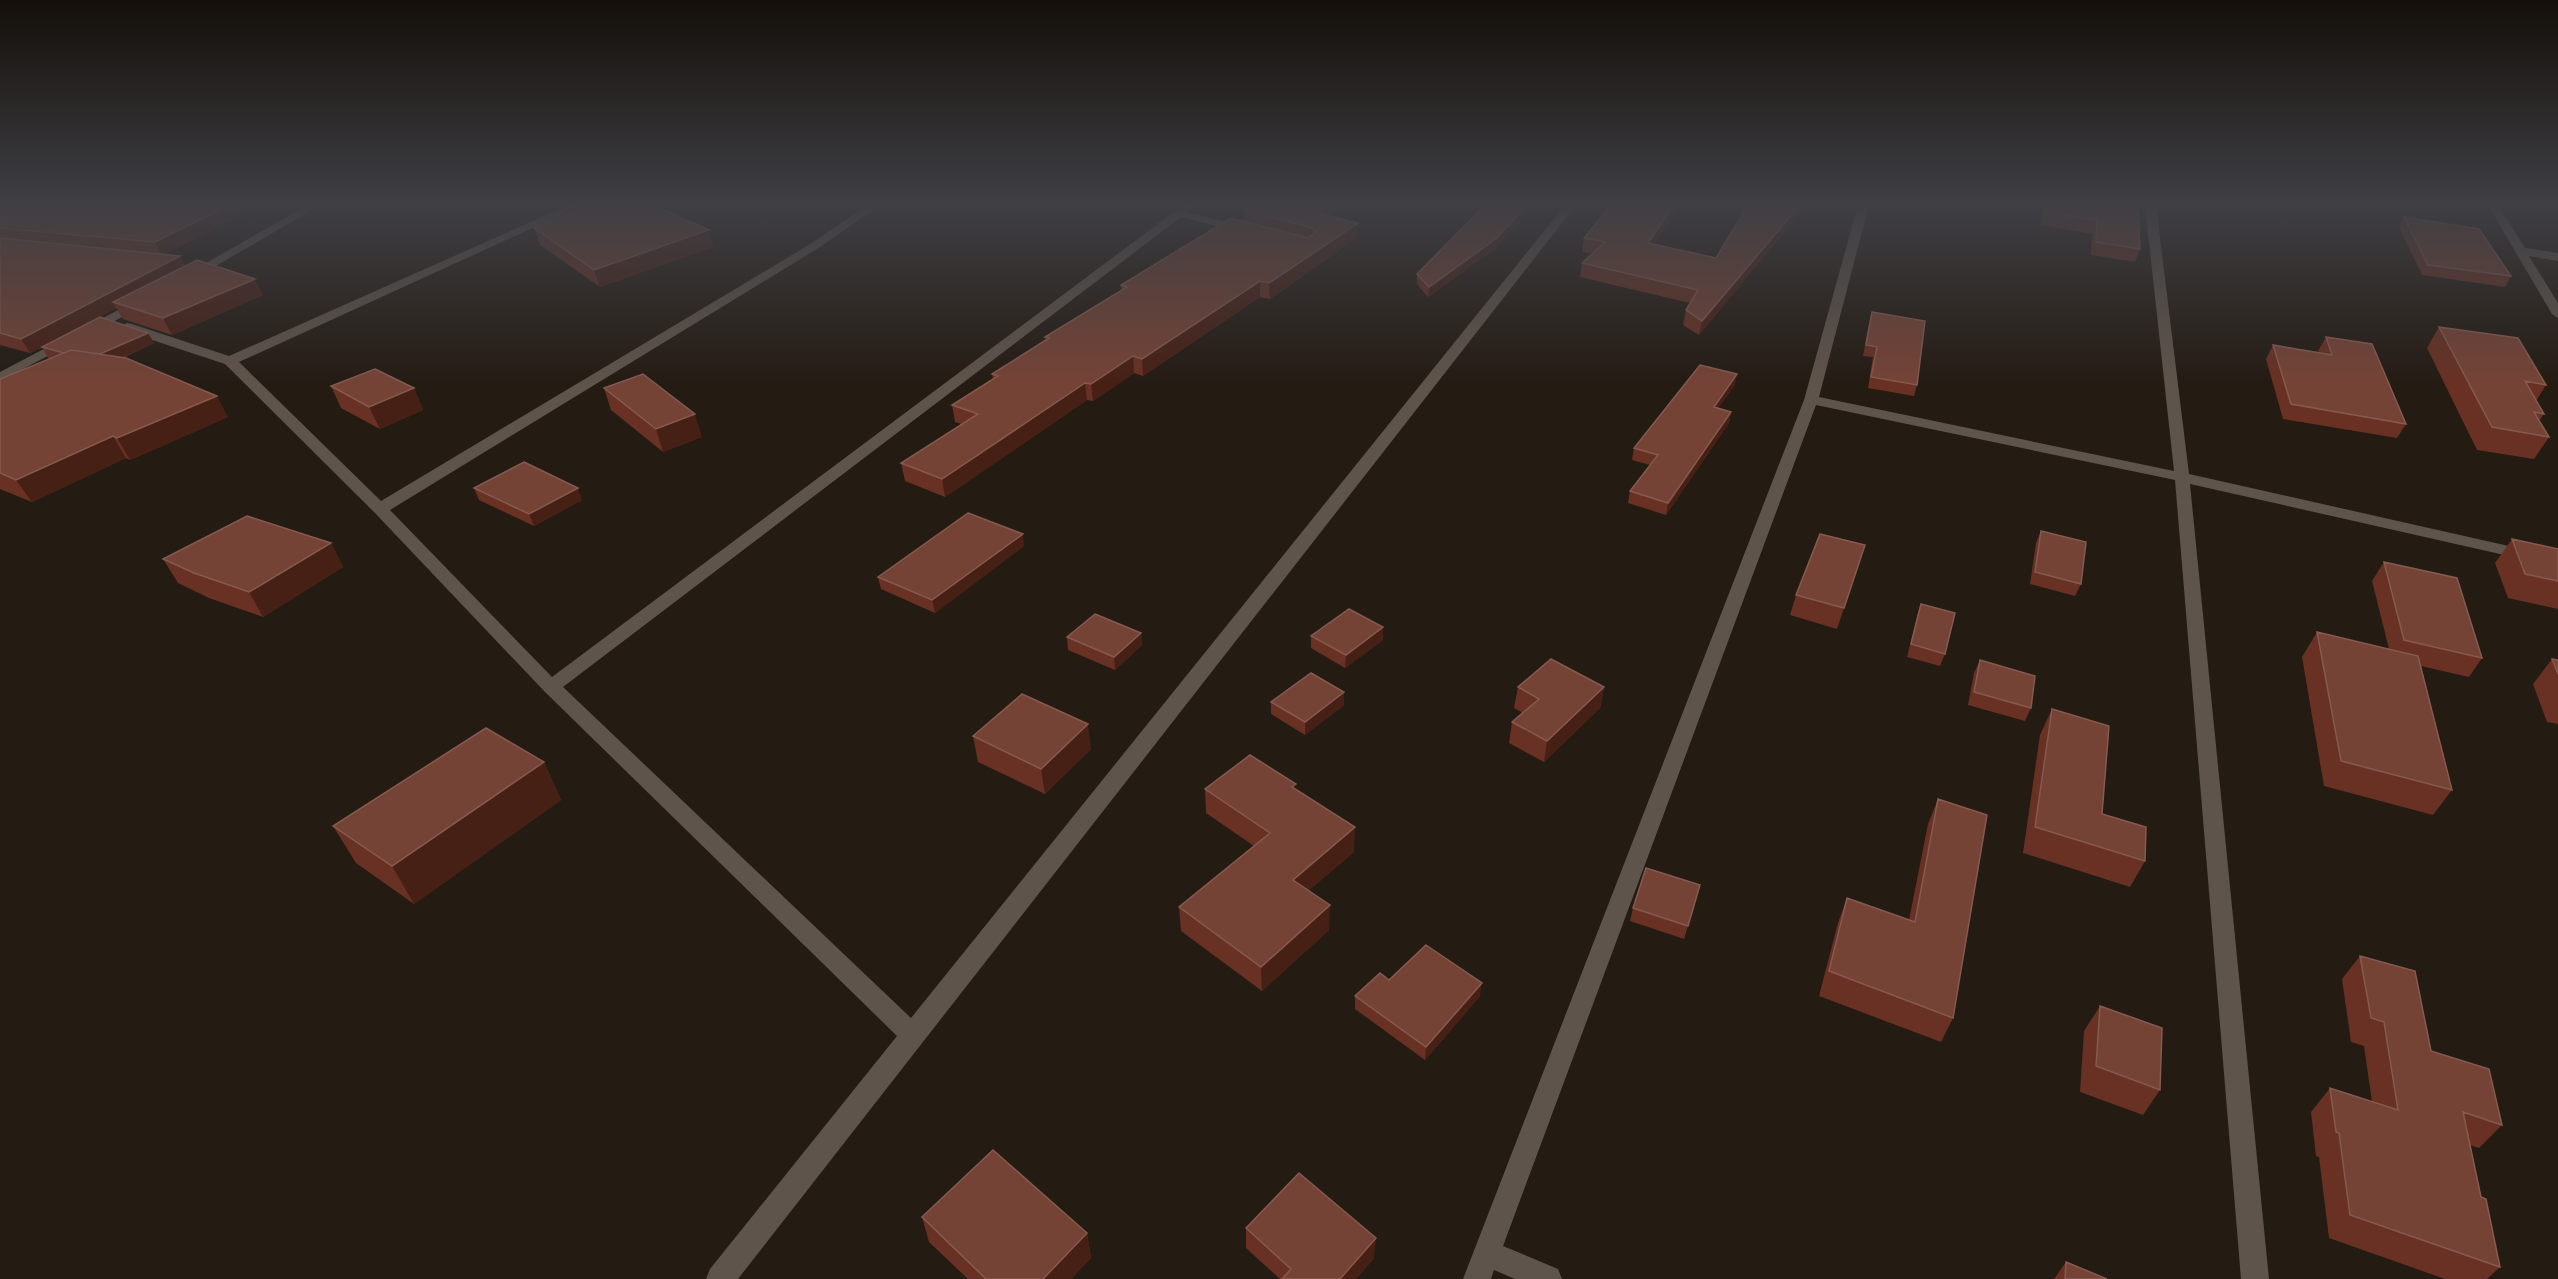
<svg xmlns="http://www.w3.org/2000/svg" width="2558" height="1279" viewBox="0 0 2558 1279" font-family="'Source Sans 3',sans-serif">
<rect width="100%" height="100%" fill="#241b13"/>
<g fill="none" stroke-linecap="round" stroke-linejoin="round">
<path fill="#5f544b" fill-rule="evenodd" d="M 569,205 L 583,205 L 239,362 L 381,501 L 812,243 L 868,205 L 880,205 L 820,247 L 390,510 L 552,677 L 1183,205 L 1196,205 L 1188,212 L 1248,228 L 1250,230 L 1244,233 L 1181,217 L 563,687 L 911,1018 L 1565,205 L 1576,205 L 738,1279 L 706,1279 L 710,1269 L 897,1036 L 544,691 L 374,512 L 225,364 L 122,330 L 121,327 L 127,323 L 132,324 L 229,356 Z
M 1858,205 L 1869,205 L 1819,397 L 2174,471 L 2145,205 L 2156,205 L 2189,474 L 2558,557 L 2558,567 L 2190,484 L 2269,1279 L 2241,1279 L 2175,480 L 1816,405 L 1503,1246 L 1558,1269 L 1562,1279 L 1515,1279 L 1494,1270 L 1491,1279 L 1463,1279 L 1804,400 Z
M 2488,205 L 2498,205 L 2525,248 L 2558,253 L 2558,261 L 2529,256 L 2558,303 L 2558,318 L 2552,314 Z"/>
<path fill="#5f544b" fill-rule="evenodd" d="M 308,205 L 321,205 L 195,278 L 191,279 L 185,275 Z
M 141,298 L 145,299 L 147,302 L 145,305 L 0,381 L 0,372 Z"/>
</g>
<path fill="#683123" d="M 0,205 L 262,205 L 164,254 L 180,256 L 185,266 L 263,295 L 172,335 L 123,319 L 116,308 L 45,346 L 148,333 L 154,343 L 123,358 L 228,417 L 130,460 L 126,458 L 32,502 L 0,489 L 0,379 L 50,359 L 48,358 L 42,347 L 30,353 L 0,345 Z
M 1102,205 L 1142,205 L 1133,211 Z
M 1680,205 L 1654,244 L 1716,258 L 1801,212 L 1699,335 L 1683,325 L 1686,310 L 1690,303 L 1580,277 L 1582,263 L 1593,254 L 1582,252 L 1584,238 Z
M 2043,205 L 2138,205 L 2140,249 L 2135,262 L 2091,255 L 2092,234 L 2040,225 Z
M 1244,210 L 1330,216 L 1357,238 L 1270,299 L 1260,297 L 1143,376 L 1134,373 L 1093,401 L 1087,400 L 945,497 L 905,481 L 901,463 L 962,424 L 955,422 L 952,405 L 993,379 L 992,374 L 1046,340 L 1045,337 L 1121,290 L 1121,285 L 1244,221 Z
M 2404,217 L 2511,276 L 2505,287 L 2422,275 L 2399,227 Z
M 1523,218 L 1496,248 L 1428,297 L 1417,284 L 1417,274 Z
M 534,228 L 709,230 L 713,247 L 600,287 L 540,245 Z
M 1872,312 L 1917,385 L 1914,396 L 1868,388 L 1873,357 L 1863,356 L 1869,323 Z
M 2439,327 L 2546,385 L 2536,401 L 2544,414 L 2539,421 L 2549,437 L 2534,459 L 2477,450 L 2427,348 Z
M 2326,337 L 2406,424 L 2397,438 L 2283,419 L 2266,359 L 2273,345 L 2319,352 L 2318,351 Z
M 1735,385 L 1718,408 L 1731,412 L 1729,423 L 1666,515 L 1628,503 L 1630,491 L 1650,465 L 1632,460 L 1634,448 Z
M 331,386 L 414,388 L 423,410 L 380,429 L 341,408 Z
M 604,388 L 702,437 L 663,452 L 611,410 Z
M 474,488 L 582,500 L 534,526 L 479,500 Z
M 2041,531 L 2081,584 L 2075,596 L 2030,584 L 2036,543 Z
M 2512,539 L 2558,549 L 2558,609 L 2508,598 L 2495,563 Z
M 331,543 L 343,567 L 263,617 L 209,598 L 178,583 L 163,559 Z
M 1865,545 L 1837,629 L 1790,615 L 1796,595 Z
M 1024,546 L 935,613 L 881,589 L 878,577 Z
M 2384,562 L 2482,658 L 2469,677 L 2421,666 L 2452,790 L 2433,815 L 2324,786 L 2302,657 L 2317,632 L 2389,649 L 2372,581 Z
M 1921,604 L 1945,654 L 1940,666 L 1907,657 L 1917,616 Z
M 1383,627 L 1383,640 L 1345,668 L 1311,648 L 1311,636 Z
M 1141,633 L 1142,645 L 1115,670 L 1068,650 L 1067,637 Z
M 2552,659 L 2558,660 L 2558,724 L 2547,722 L 2533,684 Z
M 1980,660 L 2031,708 L 2025,721 L 1968,705 L 1974,673 Z
M 1518,687 L 1604,687 L 1600,708 L 1544,762 L 1509,743 L 1512,722 L 1523,713 L 1514,708 Z
M 1271,702 L 1344,705 L 1305,735 L 1271,714 Z
M 2052,709 L 2102,814 L 2145,861 L 2130,887 L 2023,853 L 2040,735 Z
M 973,736 L 1091,749 L 1045,794 L 978,762 Z
M 544,762 L 561,800 L 414,904 L 356,863 L 333,826 Z
M 1205,789 L 1296,789 L 1354,852 L 1308,891 L 1329,930 L 1262,991 L 1181,931 L 1179,907 L 1254,846 L 1206,813 Z
M 1938,799 L 1953,1018 L 1941,1042 L 1819,996 L 1838,923 L 1847,898 L 1909,920 L 1928,824 Z
M 1700,885 L 1684,939 L 1630,921 L 1633,908 Z
M 2360,956 L 2431,1051 L 2502,1125 L 2479,1148 L 2470,1145 L 2481,1197 L 2500,1267 L 2487,1279 L 2445,1279 L 2329,1238 L 2319,1157 L 2316,1156 L 2311,1112 L 2330,1088 L 2372,1102 L 2364,1046 L 2351,1042 L 2342,979 Z
M 1389,980 L 1480,996 L 1425,1060 L 1355,1009 L 1355,996 Z
M 2100,1006 L 2160,1090 L 2143,1115 L 2080,1092 L 2084,1031 Z
M 922,1217 L 1087,1233 L 1091,1258 L 1071,1279 L 968,1279 L 929,1242 Z
M 1246,1228 L 1374,1258 L 1356,1279 L 1280,1279 L 1246,1248 Z
M 2066,1262 L 2107,1279 L 2054,1279 Z"/>
<path fill="#472015" d="M 230,205 L 262,205 L 162,255 L 155,242 Z
M 1132,205 L 1142,205 L 1133,211 Z
M 1327,205 L 1344,205 L 1317,228 L 1317,213 Z
M 1674,205 L 1680,205 L 1645,257 L 1648,243 Z
M 1800,205 L 1803,205 L 1801,212 L 1699,335 L 1702,321 Z
M 1524,208 L 1523,218 L 1496,248 L 1428,297 L 1429,287 Z
M 1358,223 L 1357,238 L 1270,299 L 1269,283 Z
M 709,230 L 713,247 L 600,287 L 594,270 Z
M 180,256 L 187,270 L 113,302 L 116,308 L 30,353 L 21,339 Z
M 255,279 L 263,295 L 172,335 L 163,318 Z
M 1260,281 L 1260,297 L 1143,376 L 1142,359 Z
M 148,333 L 154,343 L 94,370 L 88,359 Z
M 1133,356 L 1134,373 L 1093,401 L 1091,384 Z
M 1737,374 L 1735,385 L 1711,418 L 1714,407 Z
M 1085,383 L 1087,400 L 945,497 L 942,479 Z
M 414,388 L 423,410 L 380,429 L 369,407 Z
M 217,396 L 228,417 L 130,460 L 117,438 Z
M 1731,412 L 1729,423 L 1666,515 L 1668,503 Z
M 695,414 L 702,437 L 663,452 L 656,429 Z
M 113,436 L 126,458 L 32,502 L 16,480 Z
M 578,488 L 582,500 L 534,526 L 529,514 Z
M 1023,534 L 1024,546 L 935,613 L 932,600 Z
M 331,543 L 343,567 L 263,617 L 249,592 Z
M 1383,627 L 1383,640 L 1345,668 L 1346,655 Z
M 1141,633 L 1142,645 L 1115,670 L 1114,657 Z
M 1604,687 L 1600,708 L 1544,762 L 1547,741 Z
M 1344,692 L 1344,705 L 1305,735 L 1305,722 Z
M 1088,724 L 1091,749 L 1045,794 L 1041,769 Z
M 544,762 L 561,800 L 414,904 L 392,866 Z
M 1355,827 L 1354,852 L 1293,904 L 1293,880 Z
M 1330,905 L 1329,930 L 1262,991 L 1261,967 Z
M 1482,983 L 1480,996 L 1425,1060 L 1426,1047 Z
M 1087,1233 L 1091,1258 L 1071,1279 L 1043,1279 Z
M 1376,1238 L 1374,1258 L 1356,1279 L 1340,1279 Z"/>
<path fill="#754336" stroke="#865a4f" stroke-width="1.5" d="M 0,205 L 230,205 L 155,242 L 0,228 Z
M 589,205 L 653,205 L 709,230 L 594,270 L 534,228 Z
M 1253,205 L 1327,205 L 1317,213 L 1358,223 L 1269,283 L 1260,281 L 1142,359 L 1133,356 L 1091,384 L 1085,383 L 942,479 L 901,463 L 978,414 L 952,405 L 998,376 L 992,374 L 1049,338 L 1045,337 L 1127,287 L 1121,285 L 1231,218 L 1308,238 L 1316,232 L 1312,228 L 1244,210 Z
M 1485,205 L 1505,205 L 1524,208 L 1497,238 L 1429,287 L 1417,274 Z
M 1611,205 L 1674,205 L 1648,243 L 1716,258 L 1748,205 L 1800,205 L 1702,321 L 1686,310 L 1698,290 L 1582,263 L 1605,242 L 1584,238 Z
M 2045,205 L 2138,205 L 2140,249 L 2096,242 L 2097,220 L 2044,212 Z
M 2404,217 L 2479,229 L 2511,276 L 2428,265 Z
M 0,238 L 180,256 L 21,339 L 0,333 Z
M 197,260 L 255,279 L 163,318 L 113,302 Z
M 1872,312 L 1925,321 L 1917,385 L 1871,377 L 1877,347 L 1866,345 Z
M 100,317 L 148,333 L 100,354 L 71,350 L 64,353 L 42,347 Z
M 2439,327 L 2518,338 L 2546,385 L 2525,381 L 2544,414 L 2534,412 L 2549,437 L 2492,427 Z
M 2326,337 L 2372,344 L 2406,424 L 2291,404 L 2273,345 L 2332,355 Z
M 71,350 L 126,358 L 217,396 L 117,438 L 113,436 L 16,480 L 0,473 L 0,379 Z
M 1700,365 L 1737,374 L 1714,407 L 1731,412 L 1668,503 L 1630,491 L 1658,455 L 1634,448 Z
M 375,369 L 414,388 L 369,407 L 331,386 Z
M 643,374 L 695,414 L 656,429 L 604,388 Z
M 524,462 L 578,488 L 529,514 L 474,488 Z
M 968,513 L 1023,534 L 932,600 L 878,577 Z
M 247,516 L 331,543 L 249,592 L 194,573 L 163,559 Z
M 2041,531 L 2086,542 L 2081,584 L 2035,572 Z
M 1820,534 L 1865,545 L 1844,608 L 1796,595 Z
M 2512,539 L 2558,549 L 2558,581 L 2525,574 Z
M 2384,562 L 2457,578 L 2482,658 L 2404,640 Z
M 1921,604 L 1955,613 L 1945,654 L 1911,644 Z
M 1349,609 L 1383,627 L 1346,655 L 1311,636 Z
M 1095,614 L 1141,633 L 1114,657 L 1067,637 Z
M 2317,632 L 2418,656 L 2452,790 L 2341,761 Z
M 1551,659 L 1604,687 L 1547,741 L 1512,722 L 1539,699 L 1518,687 Z
M 2552,659 L 2558,660 L 2558,674 Z
M 1980,660 L 2035,676 L 2031,708 L 1974,692 Z
M 1311,673 L 1344,692 L 1305,722 L 1271,702 Z
M 1022,694 L 1088,724 L 1041,769 L 973,736 Z
M 2052,709 L 2109,726 L 2102,814 L 2146,827 L 2145,861 L 2035,827 Z
M 486,728 L 544,762 L 392,866 L 333,826 Z
M 1250,755 L 1296,784 L 1292,787 L 1355,827 L 1293,880 L 1330,905 L 1261,967 L 1179,907 L 1270,833 L 1205,789 Z
M 1938,799 L 1987,815 L 1953,1018 L 1829,971 L 1847,898 L 1915,922 Z
M 1646,868 L 1700,885 L 1688,926 L 1633,908 Z
M 1426,945 L 1482,983 L 1426,1047 L 1355,996 L 1380,973 L 1389,980 Z
M 2360,956 L 2415,971 L 2431,1051 L 2489,1069 L 2502,1125 L 2463,1112 L 2481,1197 L 2486,1199 L 2500,1267 L 2350,1215 L 2339,1133 L 2336,1132 L 2330,1088 L 2398,1110 L 2384,1022 L 2371,1018 Z
M 2100,1006 L 2162,1028 L 2160,1090 L 2096,1066 Z
M 993,1150 L 1087,1233 L 1043,1279 L 986,1279 L 922,1217 Z
M 1299,1173 L 1376,1238 L 1340,1279 L 1282,1279 L 1291,1269 L 1246,1228 Z
M 2066,1262 L 2107,1279 L 2065,1279 Z"/>
<linearGradient id="sky" x2="0" y2="1"><stop stop-color="#140f0a"/><stop offset="0.53" stop-color="#3f3f44"/><stop offset="1" stop-color="#3f3f44" stop-opacity="0"/></linearGradient>
<rect width="2558" height="384" fill="url(#sky)"/>
</svg>
